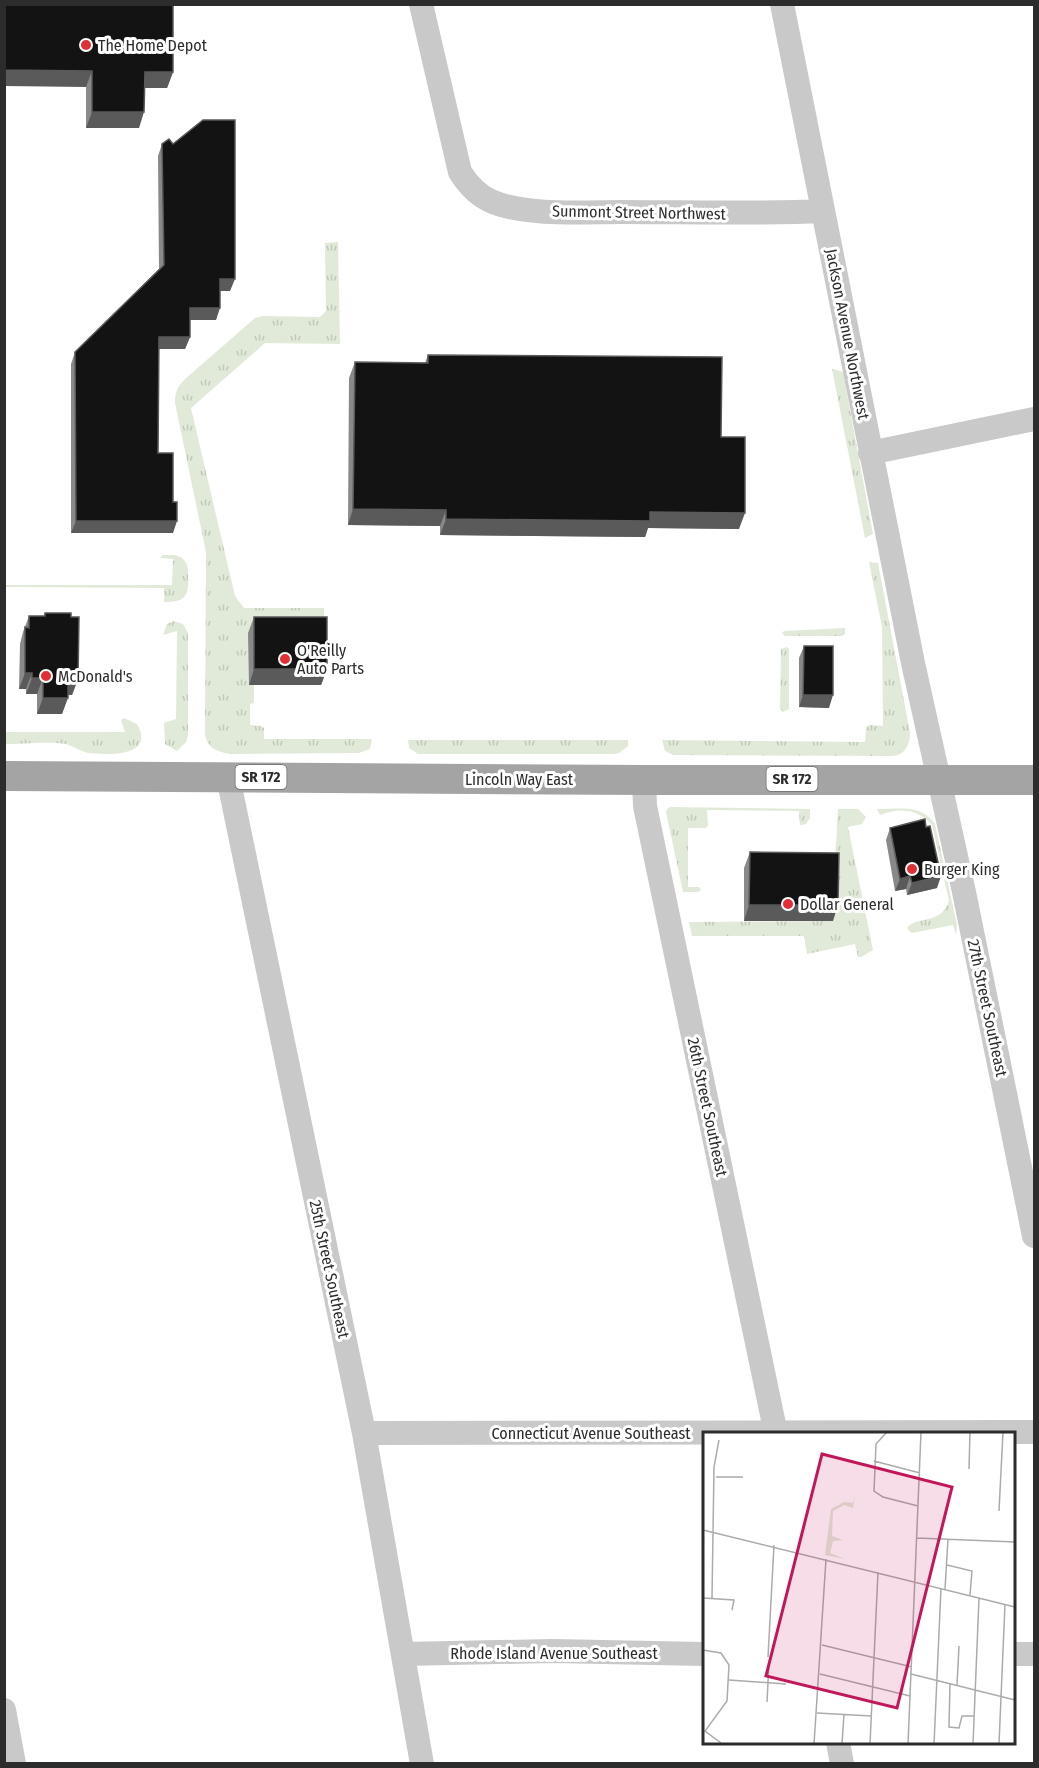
<svg xmlns="http://www.w3.org/2000/svg" width="1039" height="1768" viewBox="0 0 1039 1768" font-family="'Fira Sans Condensed',sans-serif">
<defs>
<pattern id="grass-tufts" width="24" height="20" patternUnits="userSpaceOnUse" patternTransform="scale(1.5)"><rect width="24" height="20" fill="#e1ead9"/><path d="M3 7l-1-3M5 7V3M7 7l1-3M15 17l-1-3M17 17v-4M19 17l1-3" fill="none" stroke="#c1c9ba"/></pattern>
</defs>
<rect width="100%" height="100%" fill="#fff"/>
<path fill="url(#grass-tufts)" d="M 338,242 L 340,344 L 265,343 L 191,408 L 235,596 L 244,608 L 324,608 L 324,623 L 254,685 L 254,703 L 250,704 L 250,725 L 261,726 L 264,728 L 264,739 L 372,739 L 370,749 L 359,753 L 230,754 C 216,751 208,749 205,734 L 206,552 L 175,403 C 175,392 177,387 185,379 L 255,318 L 263,316 L 320,317 L 326,311 L 325,243 Z
M 832,369 L 843,372 L 873,534 L 865,538 Z
M 163,555 C 169,555 177,554 182,558 C 188,563 188,569 188,576 C 189,597 185,602 164,602 L 164,588 L 5,587 L 5,585 L 172,585 L 173,559 L 160,558 Z
M 869,562 L 878,563 L 910,733 C 910,745 905,755 892,756 L 673,755 L 665,751 L 662,740 L 865,742 L 866,728 L 869,725 L 883,726 L 882,627 Z
M 173,621 L 183,624 L 188,633 L 188,736 L 186,742 L 177,751 L 165,744 L 164,723 L 176,719 L 177,631 L 163,635 L 167,624 Z
M 845,628 L 845,634 L 842,636 L 785,636 L 782,633 L 784,631 Z
M 787,647 L 789,649 L 789,709 L 783,712 L 780,709 L 781,649 Z
M 124,718 L 137,724 C 156,757 107,755 88,753 C 80,751 73,746 66,744 C 48,741 23,744 5,744 L 5,732 L 125,732 L 121,720 Z
M 408,740 L 628,740 L 628,746 L 619,753 L 615,754 L 418,754 L 409,748 Z
M 670,807 L 810,809 L 810,818 L 806,824 L 800,825 L 799,811 L 707,810 L 708,826 L 706,828 L 688,828 L 688,887 L 699,887 L 701,890 L 698,892 L 683,892 L 666,812 L 667,809 Z
M 838,809 L 858,809 L 866,817 L 862,824 L 848,827 L 873,950 L 861,957 L 858,957 L 855,944 L 807,954 L 804,936 L 692,936 L 689,922 L 832,921 Z
M 877,809 C 899,809 922,804 935,824 L 957,925 L 956,935 L 953,925 L 912,933 L 910,932 L 907,928 C 917,915 940,926 949,901 L 932,825 C 918,809 900,807 880,815 Z"/>
<g fill="none" stroke-linecap="round" stroke-linejoin="round">
<path stroke="#c9c9c9" stroke-width="24" d="M 421,4 L 460,172 C 468,185 478,196 493,202 C 527,216 584,212 621,212 C 688,212 756,214 823,211
M 782,4 L 913,663 L 964,892 L 1034,1236
M 870,453 L 1034,419
M 228,777 L 364,1433 L 422,1764
M 644,780 L 645,806 L 776,1434
M 364,1433 L 1034,1432
M 403,1654 L 552,1651 L 704,1654
M 1014,1654 L 1034,1654
M 4,1710 L 14,1764
M 838,1742 L 842,1764"/>
<path stroke="#a4a4a4" stroke-width="30" d="M 4,776 L 644,780 L 1034,780"/>
</g>
<path fill="#898989" d="M 4,4 L 173,72 L 167,88 L 145,88 L 139,128 L 86,128 L 86,87 Z
M 162,144 L 230,291 L 220,291 L 216,320 L 190,320 L 190,337 L 185,349 L 159,349 L 158,453 L 173,533 L 71,533 L 71,364 L 75,352 L 159,269 L 158,156 Z
M 428,355 L 721,437 L 739,529 L 648,528 L 645,537 L 440,535 L 440,526 L 348,525 L 349,378 L 355,362 L 425,363 Z
M 45,613 L 71,617 L 78,679 L 72,695 L 68,695 L 62,714 L 37,714 L 37,694 L 26,694 L 26,689 L 19,689 L 20,644 L 23,632 L 29,616 L 44,616 Z
M 254,617 L 327,669 L 321,685 L 249,685 L 248,633 Z
M 804,646 L 829,708 L 799,707 L 799,658 Z
M 890,828 L 937,888 L 907,895 L 906,889 L 895,891 L 886,840 Z
M 750,852 L 833,921 L 744,921 L 744,868 Z"/>
<path fill="#5a5a5a" d="M 4,70 L 92,71 L 86,87 L 4,86 Z
M 145,72 L 173,72 L 167,88 L 139,88 Z
M 92,112 L 144,112 L 139,128 L 86,128 Z
M 220,279 L 235,279 L 230,291 L 216,291 Z
M 190,308 L 220,308 L 216,320 L 185,320 Z
M 159,337 L 190,337 L 185,349 L 154,349 Z
M 353,509 L 446,510 L 440,526 L 348,525 Z
M 650,512 L 745,513 L 739,529 L 648,528 L 645,537 L 440,535 L 446,519 Z
M 76,521 L 177,521 L 173,533 L 71,533 Z
M 254,669 L 327,669 L 321,685 L 249,685 Z
M 25,673 L 32,673 L 26,689 L 19,689 Z
M 32,678 L 43,678 L 37,694 L 26,694 Z
M 68,679 L 78,679 L 72,695 L 62,695 Z
M 803,695 L 833,695 L 829,708 L 799,707 Z
M 43,698 L 68,698 L 62,714 L 37,714 Z
M 910,876 L 906,889 L 895,891 L 900,879 Z
M 941,876 L 937,888 L 907,895 L 912,883 Z
M 749,905 L 838,905 L 833,921 L 744,921 Z"/>
<path fill="#131313" stroke="#5a5a5a" stroke-width="1.5" d="M 4,4 L 173,4 L 173,72 L 145,72 L 144,112 L 92,112 L 92,71 L 4,70 Z
M 203,120 L 235,120 L 235,279 L 220,279 L 220,308 L 190,308 L 190,337 L 159,337 L 158,453 L 173,453 L 173,502 L 177,502 L 177,521 L 76,521 L 75,352 L 164,265 L 162,144 L 169,139 L 173,144 Z
M 428,355 L 722,357 L 721,437 L 745,437 L 745,513 L 650,512 L 650,521 L 446,519 L 446,510 L 353,509 L 355,362 L 428,363 Z
M 45,613 L 71,613 L 71,617 L 79,617 L 78,679 L 68,679 L 68,698 L 43,698 L 43,678 L 32,678 L 32,673 L 25,673 L 25,627 L 29,628 L 29,616 L 45,616 Z
M 254,617 L 327,617 L 327,669 L 254,669 Z
M 804,646 L 833,646 L 833,695 L 803,695 Z
M 925,819 L 926,827 L 930,826 L 941,876 L 912,883 L 910,876 L 900,879 L 890,828 Z
M 750,852 L 839,853 L 838,905 L 749,905 Z"/>
<g fill="#e22e36" stroke="#fff" stroke-width="2">
<circle cx="86" cy="45" r="6"/>
<circle cx="285" cy="659" r="6"/>
<circle cx="46" cy="676" r="6"/>
<circle cx="912" cy="869" r="6"/>
<circle cx="788" cy="904" r="6"/>
</g>
<g text-anchor="middle" stroke-width="6" stroke-linejoin="round" paint-order="stroke">
<g fill="#fff" stroke="#6b6b6b" stroke-width="1.5">
<rect x="235.5" y="765" width="51" height="24" rx="4.5"/>
<rect x="766.5" y="767" width="51" height="24" rx="4.5"/>
</g>
<g font-size="15" font-weight="bold" fill="#2c2c2c">
<text x="261" y="782">SR 172</text>
<text x="792" y="784">SR 172</text>
</g>
<g font-size="16" fill="#2c2c2c" stroke="#fff" text-anchor="start">
<text x="98" y="51">The Home Depot</text>
<text x="297" y="656">O'Reilly<tspan x="297" dy="18">Auto Parts</tspan></text>
<text x="58" y="682">McDonald's</text>
<text x="924" y="875">Burger King</text>
<text x="800" y="910">Dollar General</text>
</g>
<g font-size="16" fill="#2c2c2c" stroke="#fff">
<text transform="translate(639 212) rotate(1)" y="6">Sunmont Street Northwest</text>
<text transform="translate(848 334) rotate(79)" y="6">Jackson Avenue Northwest</text>
<text x="519" y="785">Lincoln Way East</text>
<text transform="translate(988 1008) rotate(78)" y="6">27th Street Southeast</text>
<text transform="translate(708 1107) rotate(78)" y="6">26th Street Southeast</text>
<text transform="translate(330 1269) rotate(78)" y="6">25th Street Southeast</text>
<text x="591" y="1439">Connecticut Avenue Southeast</text>
<text x="554" y="1659">Rhode Island Avenue Southeast</text>
</g>
</g>
<g transform="translate(703 1432)">
<rect width="312" height="312" fill="#fff"/>
<path d="M 152,63 L 150,76 L 141,73 L 130,79 L 129,104 L 140,108 L 130,109 L 127,121 L 142,127 L 122,123 L 128,77 L 141,70 L 150,71 Z" fill="#e1ead9"/>
<path fill="none" stroke="#ababab" stroke-width="1.5" d="M 184,0 L 173,12 L 171,59 L 180,65 L 215,74M 171,29 L 217,41M 266,37 L 267,0M 13,45 L 40,45M 296,79 L 300,0M 0,98 L 312,175M 214,106 L 312,110M 244,133 L 269,139 L 267,163M 242,157 L 245,107M 0,166 L 31,168 L 29,178M 9,166 L 11,35 L 16,8M 119,213 L 209,235M 0,218 L 18,221 L 26,233 L 24,269 L 2,299 L 18,311M 65,225 L 71,113M 117,242 L 207,264M 208,242 L 312,268M 26,248 L 83,252M 247,252 L 246,295 L 256,296 L 259,284 L 271,284M 254,253 L 256,214M 64,270 L 66,230M 114,281 L 168,284M 111,312 L 123,127M 139,312 L 141,282M 167,312 L 175,140M 205,312 L 218,0M 231,312 L 238,156M 270,312 L 276,166M 296,312 L 302,172"/>
<path fill="#c2185b" fill-opacity="0.15" stroke="#c2185b" stroke-width="3" d="M 119,22 L 249,55 L 194,276 L 63,244 Z"/>
<rect width="312" height="312" fill="none" stroke="#2c2c2c" stroke-width="3"/>
</g>
<rect width="1039" height="1768" fill="none" stroke="#2c2c2c" stroke-width="12"/>
</svg>
